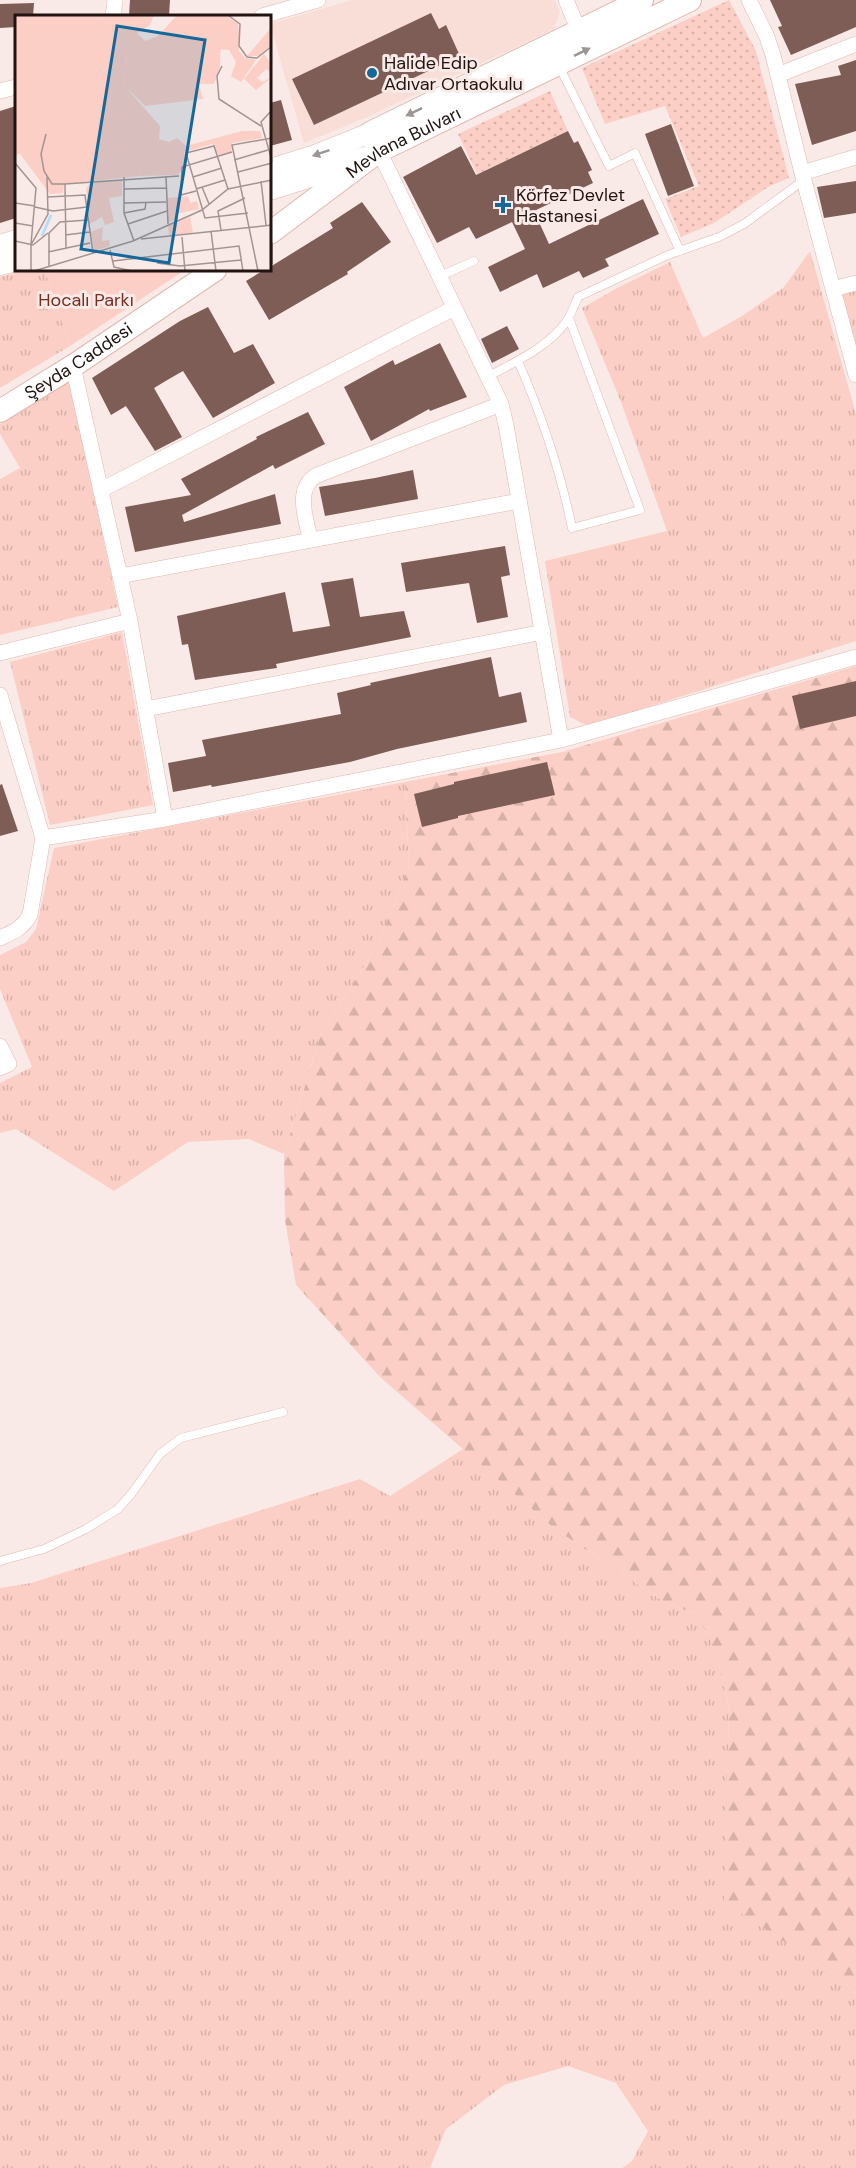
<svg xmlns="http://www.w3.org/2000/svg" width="856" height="2168" viewBox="0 0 856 2168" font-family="'DM Sans',sans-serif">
<defs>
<pattern id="grass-tufts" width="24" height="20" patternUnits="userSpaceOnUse" patternTransform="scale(1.5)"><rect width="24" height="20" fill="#fbcfc5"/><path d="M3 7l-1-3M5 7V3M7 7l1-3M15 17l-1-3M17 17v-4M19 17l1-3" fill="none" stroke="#d7b1a8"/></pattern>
<pattern id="forest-firs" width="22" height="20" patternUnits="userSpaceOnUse" patternTransform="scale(1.5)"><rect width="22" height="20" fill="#fbcfc5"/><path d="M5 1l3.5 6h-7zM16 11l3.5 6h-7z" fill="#d7b1a8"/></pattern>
<pattern id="garden-dots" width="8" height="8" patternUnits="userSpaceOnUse" patternTransform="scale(1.5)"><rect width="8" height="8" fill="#fbcfc5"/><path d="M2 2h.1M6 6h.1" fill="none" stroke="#d7b1a8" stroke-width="1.8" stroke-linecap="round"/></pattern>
</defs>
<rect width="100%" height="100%" fill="#faeae7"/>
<path fill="#f9ddd7" d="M 352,0 L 555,0 L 560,11 L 554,29 L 365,118 L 304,143 L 270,24 Z"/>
<path fill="url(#grass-tufts)" d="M 810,251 L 856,414 L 856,641 L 588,726 L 570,717 L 545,561 L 667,531 L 621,402 L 582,308 L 617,288 L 670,262 L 703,338 L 742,316 L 784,287 Z
M 26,270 L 45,270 L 70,346 L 0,388 L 0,277 Z
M 856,283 L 856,375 L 833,289 Z
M 69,380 L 118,607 L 0,635 L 0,479 L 20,468 L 0,434 L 0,424 Z
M 122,632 L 153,805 L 50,825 L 10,662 Z
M 405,782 L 409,865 L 377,946 L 321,1034 L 284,1154 L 249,1139 L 188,1142 L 114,1191 L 16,1129 L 0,1133 L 0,1083 L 32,1067 L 0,989 L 0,955 L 26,942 L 36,929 L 54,848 Z
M 463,1449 L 555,1529 L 669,1605 L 696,1613 L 715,1648 L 729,1708 L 725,1902 L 842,1980 L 856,1994 L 856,2168 L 623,2168 L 632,2161 L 648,2131 L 616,2083 L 568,2066 L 504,2085 L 446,2129 L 430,2168 L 0,2168 L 0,1588 L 31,1583 L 360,1479 L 390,1496 Z"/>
<path fill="url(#forest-firs)" d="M 856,666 L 856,1994 L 842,1980 L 724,1902 L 729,1708 L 715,1649 L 696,1613 L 669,1605 L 555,1529 L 380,1377 L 296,1285 L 285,1220 L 284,1154 L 321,1034 L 377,946 L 409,865 L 405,782 L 562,752 Z"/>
<path fill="#fbcfc5" d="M 45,270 L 185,270 L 70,346 Z"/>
<path fill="url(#garden-dots)" d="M 729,0 L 756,51 L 789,178 L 768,187 L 714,223 L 681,237 L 665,199 L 699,186 L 665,106 L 605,124 L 582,68 Z
M 550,91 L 568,131 L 477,174 L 458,134 Z"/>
<path fill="#7d5d56" d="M 130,0 L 170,0 L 169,16 L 129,16 Z
M 770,0 L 856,0 L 856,27 L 791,55 L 778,27 L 782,26 Z
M 34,3 L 33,16 L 16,16 L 16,27 L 0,28 L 0,4 Z
M 431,13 L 439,29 L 446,25 L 460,56 L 314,125 L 292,79 Z
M 856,60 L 856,131 L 812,145 L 795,84 L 841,75 L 838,66 Z
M 281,100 L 292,140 L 270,146 L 270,103 Z
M 16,106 L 16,218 L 0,223 L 0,111 Z
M 671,124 L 694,186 L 668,196 L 645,134 Z
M 568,131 L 574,143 L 578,141 L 592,170 L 588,172 L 593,183 L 534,211 L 549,244 L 643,199 L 659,234 L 605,259 L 609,266 L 583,278 L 579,271 L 543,288 L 537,274 L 500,292 L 488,267 L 525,249 L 512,222 L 476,239 L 469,227 L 437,243 L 403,177 L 461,146 L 476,175 Z
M 856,181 L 856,213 L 824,218 L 817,187 Z
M 362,202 L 391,242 L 347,272 L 348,274 L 269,320 L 246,281 L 264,270 L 270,270 L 270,267 L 333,228 L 330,223 Z
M 208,307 L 234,353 L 253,344 L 275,383 L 213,418 L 183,371 L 169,379 L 154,388 L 182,437 L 155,451 L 126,406 L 111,415 L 92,378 L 180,321 Z
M 507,326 L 519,349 L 492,363 L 481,339 Z
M 440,343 L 467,397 L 430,411 L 429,409 L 371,441 L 344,387 L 393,360 L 395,365 Z
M 308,412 L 325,444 L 275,469 L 273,465 L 182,515 L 184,522 L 275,494 L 281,524 L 135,552 L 125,507 L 191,495 L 181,479 L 257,439 L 256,437 Z
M 413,470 L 418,499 L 325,516 L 319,487 L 375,478 Z
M 505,546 L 510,575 L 501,577 L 508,617 L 477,623 L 469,583 L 406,592 L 401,563 Z
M 353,578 L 360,617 L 404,611 L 411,637 L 276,664 L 277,668 L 195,680 L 188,644 L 182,645 L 177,616 L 285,592 L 293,632 L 330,626 L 321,583 Z
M 491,657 L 499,697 L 521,692 L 527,722 L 397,749 L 350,762 L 212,787 L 211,785 L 173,792 L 168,763 L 206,756 L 202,740 L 341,714 L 337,693 L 371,685 L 370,683 Z
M 856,681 L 856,716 L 800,729 L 792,696 Z
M 547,762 L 555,795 L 458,816 L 458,818 L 422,827 L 414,794 L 454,784 L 454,782 Z
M 2,784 L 18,831 L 0,836 L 0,785 Z"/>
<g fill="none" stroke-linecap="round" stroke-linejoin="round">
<defs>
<path id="service" d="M 559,66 L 609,166 L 635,153 L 680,251
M 438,277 L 474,261
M 518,361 C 542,416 560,469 572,528 L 640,510 L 569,318
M 487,377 C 515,362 551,346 568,319 C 572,312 575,304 578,297 L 668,255 L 719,237 L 744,224 L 804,180
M 0,1561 L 44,1549 L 86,1529 L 118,1509 L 132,1493 L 160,1454 L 181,1438 L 283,1412"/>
<path id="minor" d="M 566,0 L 579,31
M 749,0 L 767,37 L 773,55 L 802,173 L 856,375
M 113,16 L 115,0
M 262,16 L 318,0
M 778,75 L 856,44
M 0,91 L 16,87
M 379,151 L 501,404 L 506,425 L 561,740
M 802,173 L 856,157
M 833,289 L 856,283
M 73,366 L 130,621 L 165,819
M 101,490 L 454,308
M 310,539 C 306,517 295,491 315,476 L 501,404
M 120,576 L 519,501
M 0,653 L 130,621
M 0,695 L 43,838 L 30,915 C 23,928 13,932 0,938
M 146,709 L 543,632
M 43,838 L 165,819 L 561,740 L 856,657
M 0,1046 L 9,1064 L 0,1068"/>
<path id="tertiary" d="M 270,169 L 315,155 L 370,133
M 270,190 L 311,177 L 364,157
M 0,245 L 16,240
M 0,265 L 16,261"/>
<g id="secondary">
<path d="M 379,151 L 370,133 L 642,0"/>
<path id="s1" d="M 270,233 L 379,151 L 690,0"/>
<path id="s2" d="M 0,411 L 76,364 L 215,270"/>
</g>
</defs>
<use href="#service" stroke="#ddb8b0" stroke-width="9"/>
<use href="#minor" stroke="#ddb8b0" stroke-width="16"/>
<use href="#tertiary" stroke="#ddb8b0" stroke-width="21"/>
<use href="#secondary" stroke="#ddb8b0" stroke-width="24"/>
<use href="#service" stroke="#fff" stroke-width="8"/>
<use href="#minor" stroke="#fff" stroke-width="15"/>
<use href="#tertiary" stroke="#fff" stroke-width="20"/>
<use href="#secondary" stroke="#fff" stroke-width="22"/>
</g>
<defs><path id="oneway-solid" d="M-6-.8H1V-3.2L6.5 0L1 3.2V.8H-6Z" transform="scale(1.5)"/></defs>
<g fill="#9b9593">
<use href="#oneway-solid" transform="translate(582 52) rotate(-26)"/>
<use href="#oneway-solid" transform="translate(414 112) rotate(154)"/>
<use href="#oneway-solid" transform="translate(321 153) rotate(161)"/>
</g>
<g fill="#156899" stroke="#faeae7" stroke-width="2">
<circle cx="372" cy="73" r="6"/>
<path d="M500 196h6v6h6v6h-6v6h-6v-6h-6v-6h6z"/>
</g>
<g text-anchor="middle" stroke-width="6" stroke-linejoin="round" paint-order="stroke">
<g font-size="18" fill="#201310" stroke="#faeae7" text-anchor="start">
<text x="384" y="69">Halide Edip<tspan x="384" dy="21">Adıvar Ortaokulu</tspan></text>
<text x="516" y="201">Körfez Devlet<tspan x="516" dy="21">Hastanesi</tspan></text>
</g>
<g font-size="18" fill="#201310" stroke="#faeae7">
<text dy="6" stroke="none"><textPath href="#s1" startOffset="162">Mevlana Bulvarı</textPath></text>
<text dy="6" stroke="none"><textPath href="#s2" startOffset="93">Şeyda Caddesi</textPath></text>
</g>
<g font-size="18" fill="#762e21" stroke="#faeae7">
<text x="86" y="306">Hocalı Parkı</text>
</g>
</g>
<g transform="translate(15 15)">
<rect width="256" height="256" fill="#faeae7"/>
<path d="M 84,0 L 139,0 L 135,10 L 122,18 L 130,26 L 143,21 L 162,0 L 211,0 L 223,8 L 224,19 L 206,27 L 205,52 L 199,69 L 184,69 L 188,84 L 130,91 L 109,70 L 111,40 L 91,18 ZM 256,13 L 256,30 L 244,41 L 232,41 ZM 249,39 L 256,48 L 256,57 L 251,54 L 242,63 L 247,67 L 256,63 L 241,75 L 229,64 ZM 227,116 L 245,116 L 247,123 L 217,128 L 216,137 L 204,141 L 197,129 L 169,137 L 171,149 L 163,160 L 125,161 L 126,152 L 144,124 L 154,127 L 162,123 L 171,131 ZM 107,165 L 107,181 L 94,183 L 99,207 L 90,210 L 87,202 L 75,209 L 71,174 L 75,168 ZM 173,181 L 175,188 L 182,186 L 184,194 L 160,199 L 162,204 L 153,208 L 152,183 ZM 175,202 L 178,218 L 154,220 L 153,211 Z" fill="#fbcfc5"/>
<path d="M 0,0 L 84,0 L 91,18 L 111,40 L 109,70 L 145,111 L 144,124 L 126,152 L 125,161 L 49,169 L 48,178 L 35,179 L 5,139 L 0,140 ZM 224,19 L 224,36 L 230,43 L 241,45 L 226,67 L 216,61 L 221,47 L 214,35 L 204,34 L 206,26 Z" fill="#fbcfc5"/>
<path d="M 88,212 L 87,226 L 94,225 L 95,231 L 79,236 L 76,217 Z" fill="#fbcfc5"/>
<path fill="none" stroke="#b5ddfc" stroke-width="3" d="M 27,221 L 36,200"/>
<path fill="none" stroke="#a39491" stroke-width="1.5" d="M 213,0 L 225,9 L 224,31 L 232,42 L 242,43 L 257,31M 207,51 L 202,61 L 204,84 L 246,111M 257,95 L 246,107 L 257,146M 31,119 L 26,139 L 29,156 L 37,169 L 50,169M 219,145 L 253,135M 0,148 L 21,173 L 16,229M 223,157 L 257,148M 151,161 L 153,209M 109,162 L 109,198 L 119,226M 178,162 L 207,153M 246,166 L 251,210M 187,172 L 194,189M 109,174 L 151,173M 181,174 L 210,165M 213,174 L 199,131 L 171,138 L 190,203 L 233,198M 181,176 L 166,180 L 167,152 L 217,137M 33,182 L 70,180 L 78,238M 0,188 L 20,191M 109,188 L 151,187M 20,192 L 38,196 L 72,192M 109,198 L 130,194 L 131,187M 0,208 L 18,211M 113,209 L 152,196M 206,215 L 203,196 L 230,183M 196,216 L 201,256M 50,220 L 75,217M 167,222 L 170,256M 126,224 L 257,210M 0,226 L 18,230 L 33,218M 257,227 L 257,249M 51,233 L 50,169 L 164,161M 95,235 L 99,252 L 117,256M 33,237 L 75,228M 98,246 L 224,231 L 228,256M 142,248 L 165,251 L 226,245M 34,252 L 34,218 L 45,207 L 73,205M 16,256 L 16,230 L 33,199 L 32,162M 19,256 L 118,226 L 187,195 L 213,174 L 257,165M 243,256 L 217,130 L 257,123"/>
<path fill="#156899" fill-opacity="0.15" stroke="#156899" stroke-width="3" d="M 102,11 L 190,25 L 154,248 L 66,234 Z"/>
<rect width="256" height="256" fill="none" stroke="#201310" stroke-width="3"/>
</g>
</svg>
